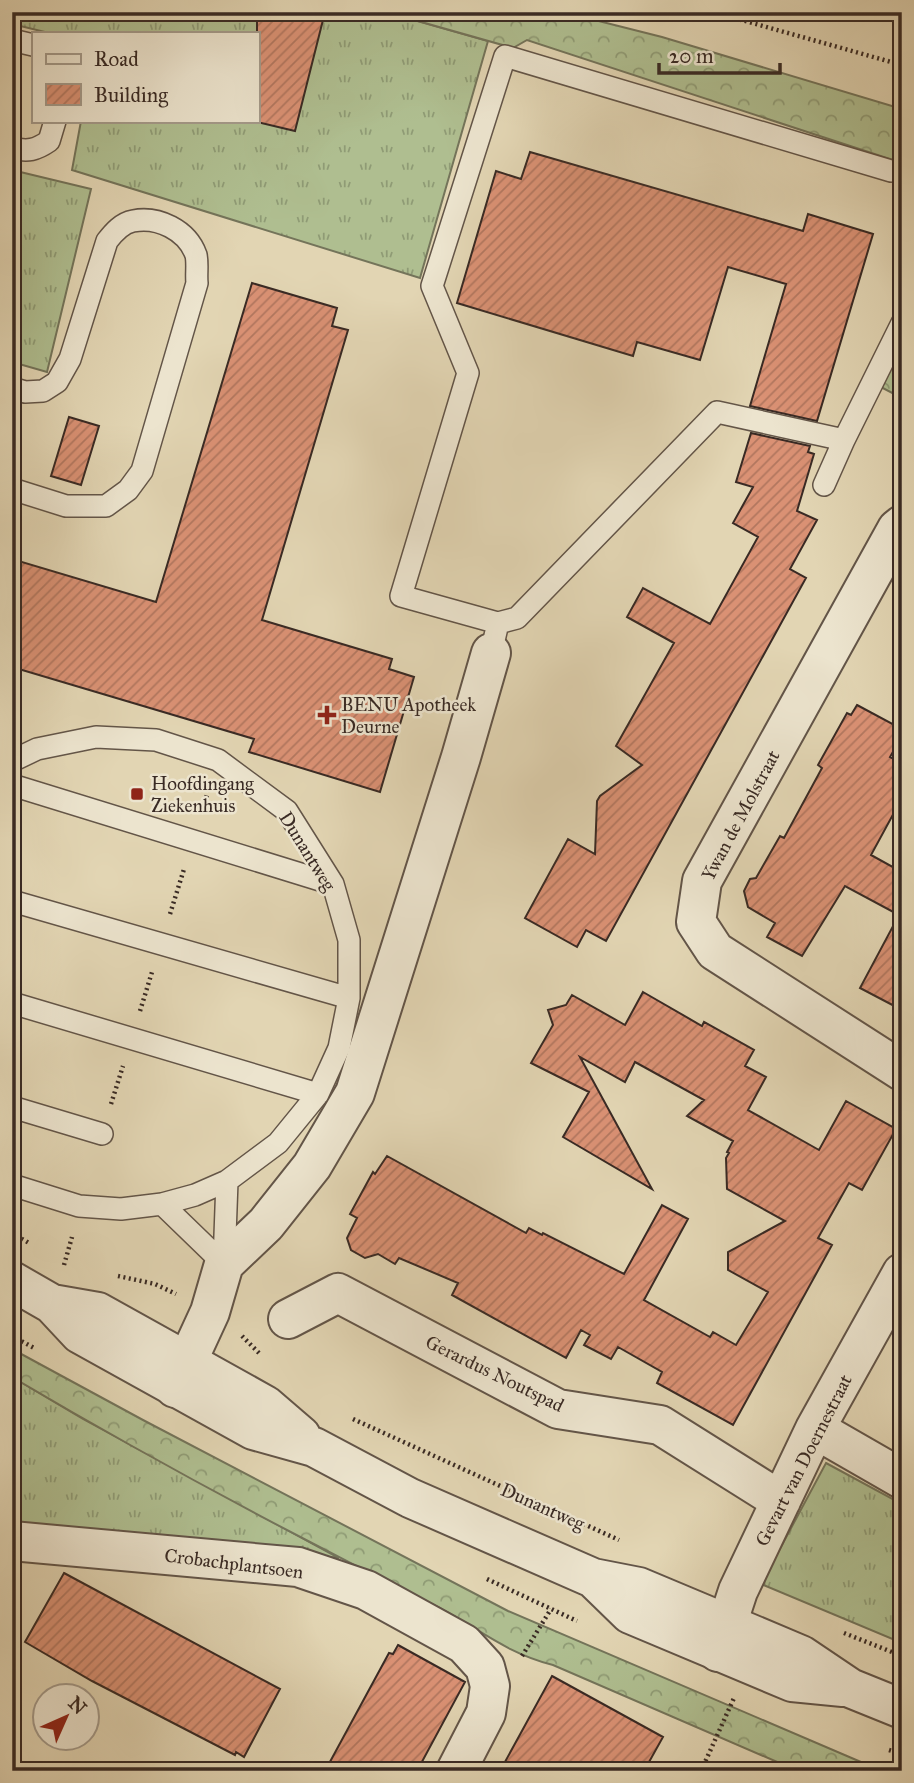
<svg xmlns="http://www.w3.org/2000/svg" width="914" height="1783" viewBox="0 0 914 1783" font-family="'IM FELL Great Primer',serif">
<defs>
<pattern id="grass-tufts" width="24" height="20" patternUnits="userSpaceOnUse" patternTransform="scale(1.75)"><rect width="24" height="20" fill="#afbe90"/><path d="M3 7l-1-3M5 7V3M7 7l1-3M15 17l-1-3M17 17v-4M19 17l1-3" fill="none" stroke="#8f9b75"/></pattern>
<pattern id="forest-crowns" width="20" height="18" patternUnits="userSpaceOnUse" patternTransform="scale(1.75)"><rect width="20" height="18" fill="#afbe90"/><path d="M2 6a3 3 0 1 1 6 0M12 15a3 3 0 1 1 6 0" fill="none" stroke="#8f9b75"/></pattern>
<pattern id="building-hatch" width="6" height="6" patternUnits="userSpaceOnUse" patternTransform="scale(1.75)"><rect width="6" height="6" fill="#da9174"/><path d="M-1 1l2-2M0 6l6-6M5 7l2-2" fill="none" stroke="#b2775f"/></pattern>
</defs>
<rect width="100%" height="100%" fill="#e2d5b3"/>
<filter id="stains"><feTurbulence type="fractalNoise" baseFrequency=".00286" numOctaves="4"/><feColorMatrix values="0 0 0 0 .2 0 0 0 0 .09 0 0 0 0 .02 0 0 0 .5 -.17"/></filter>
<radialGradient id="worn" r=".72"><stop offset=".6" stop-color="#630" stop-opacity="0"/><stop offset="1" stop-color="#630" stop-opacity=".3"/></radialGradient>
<path fill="url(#grass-tufts)" stroke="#74745a" stroke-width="2" d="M 12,12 L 386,12 L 488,41 L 420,278 L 72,170 L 81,121 L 257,121 L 257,33 L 49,33 L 12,24 Z
M 12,170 L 91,189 L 47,372 L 12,362 Z
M 12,1377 L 83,1419 L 339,1558 L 12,1524 Z
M 826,1463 L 902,1504 L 902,1643 L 761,1584 Z"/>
<path fill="url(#forest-crowns)" stroke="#74745a" stroke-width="2" d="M 386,12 L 563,12 L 662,37 L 902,109 L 902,163 L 527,40 L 513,48 Z
M 902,297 L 902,398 L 873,383 Z
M 12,1349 L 143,1420 L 508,1611 L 882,1771 L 798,1771 L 553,1665 C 502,1652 475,1625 430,1603 C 289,1533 149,1458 12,1377 Z"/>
<path fill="url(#building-hatch)" stroke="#392a24" stroke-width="2" d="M 257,12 L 325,12 L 295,131 L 257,122 Z
M 530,152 L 803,231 L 808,214 L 873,234 L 817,421 L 750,406 L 786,284 L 728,267 L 700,360 L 637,342 L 633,356 L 457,303 L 496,171 L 521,179 Z
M 252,283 L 337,308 L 332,326 L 348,330 L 262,620 L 392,659 L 389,669 L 414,677 L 380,792 L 249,752 L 254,739 L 12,667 L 12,559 L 156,602 Z
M 69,417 L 99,426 L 81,485 L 51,476 Z
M 751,433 L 810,446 L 808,452 L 814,454 L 797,511 L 817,520 L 790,569 L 806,578 L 606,941 L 586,930 L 577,947 L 525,918 L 568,839 L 595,854 L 597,801 L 600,796 L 642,765 L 616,746 L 674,643 L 627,617 L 643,588 L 710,624 L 758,537 L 733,523 L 753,487 L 736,482 Z
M 857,705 L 902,729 L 902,736 L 890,757 L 902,763 L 902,798 L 871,855 L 902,872 L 902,1010 L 860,988 L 899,915 L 845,886 L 802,956 L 767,937 L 775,923 L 748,907 L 744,891 L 750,879 L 756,878 L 780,836 L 784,838 L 822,768 L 818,765 L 847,713 L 851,715 Z
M 643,992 L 702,1026 L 704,1022 L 754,1050 L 745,1066 L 766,1077 L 748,1110 L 819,1150 L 846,1101 L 896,1129 L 862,1190 L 849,1183 L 818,1238 L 832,1245 L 733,1425 L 657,1383 L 662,1372 L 618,1347 L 611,1359 L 584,1345 L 590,1335 L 581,1330 L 566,1358 L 452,1295 L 458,1283 L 399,1258 L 395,1264 L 378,1254 L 365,1258 L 351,1250 L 347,1238 L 357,1218 L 350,1214 L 373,1172 L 375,1174 L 387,1156 L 526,1233 L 529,1228 L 542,1235 L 543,1233 L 624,1274 L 662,1205 L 688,1219 L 644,1300 L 710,1337 L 713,1332 L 736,1345 L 768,1292 L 728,1270 L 728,1252 L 785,1221 L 727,1189 L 726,1158 L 729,1153 L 727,1152 L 733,1141 L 687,1116 L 704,1100 L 635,1062 L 625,1082 L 580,1057 L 652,1189 L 563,1137 L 589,1092 L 531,1063 L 553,1025 L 548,1010 L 566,1005 L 572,995 L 625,1025 Z
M 64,1573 L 280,1689 L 244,1757 L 236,1752 L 235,1755 L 92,1681 L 25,1642 Z
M 398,1645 L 465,1682 L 417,1771 L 325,1771 L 389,1653 L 393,1654 Z
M 552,1676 L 663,1737 L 644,1771 L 500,1771 Z"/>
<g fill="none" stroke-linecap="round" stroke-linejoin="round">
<defs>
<path id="service" d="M 12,40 L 33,45
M 12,148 C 28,152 36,150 49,141 L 55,121
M 12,388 L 25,392 L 43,391 L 57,382 L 70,359 L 107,241 C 114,232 122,223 133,221 C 158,216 187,230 196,255 C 198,263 196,275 197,283 L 142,471 L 128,490 L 106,506 L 66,506 L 12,489
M 824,485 L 844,440
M 498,623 L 517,618 L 717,412 L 844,440 L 902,323
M 491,653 L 498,623 L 401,596 L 468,373 L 432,286 L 505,56 L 891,171
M 12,761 L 37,749 L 96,737 L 156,740 L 218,760 L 287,811 L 333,884 L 349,940 L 349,998 L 339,1048 L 318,1094 L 278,1143 L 227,1181 L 195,1195 L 162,1204 L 121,1209 L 79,1206 L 12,1185
M 12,785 L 333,884
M 12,901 L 349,998
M 12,1003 L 318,1094
M 12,1107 L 102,1134
M 162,1204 L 224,1264
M 224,1263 L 227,1181"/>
<path id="minor" d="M 902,525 L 897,529 L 702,881 L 696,922 L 715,951 L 902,1071
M 288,1319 L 338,1293 L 558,1409 L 660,1425 L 781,1501
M 175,1388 L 210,1312 L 224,1264 L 266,1224 L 312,1166 L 355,1093 L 461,757 L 491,653
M 815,1429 L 902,1479
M 12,1541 L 298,1567 L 366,1590 L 464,1644 L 485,1667 L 490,1686 L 486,1713 L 456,1771
M 718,1652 L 738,1591 L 815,1429 L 902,1273"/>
<path id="tertiary" d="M 12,1281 L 52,1304 L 80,1334 L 253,1430 L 314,1447 L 410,1498 L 593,1578 L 639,1587 L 801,1655 L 850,1688 L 902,1709
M 52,1304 L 98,1312 L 265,1405 L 301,1436
M 593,1578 L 630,1614 L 792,1682 L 843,1687"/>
</defs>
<use href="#service" stroke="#635548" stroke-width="24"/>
<use href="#minor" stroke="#635548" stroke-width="42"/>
<use href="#tertiary" stroke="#635548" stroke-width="42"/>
<path stroke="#392a24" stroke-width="4.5" stroke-dasharray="2 3.5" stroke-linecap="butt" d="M 713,12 L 902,65
M 201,813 L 208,792
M 170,914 L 184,869
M 140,1011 L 152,972
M 111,1104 L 123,1066
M 12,1233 L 29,1243
M 64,1265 L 72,1237
M 118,1276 L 155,1284 L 176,1294
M 12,1336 L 36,1349
M 242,1336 L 261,1355
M 353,1419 L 619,1540
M 487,1579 L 577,1621
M 844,1633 L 902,1656
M 522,1656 L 551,1609
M 889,1750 L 902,1754
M 701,1771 L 734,1698"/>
<use href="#service" stroke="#ece4ce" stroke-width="21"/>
<use href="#minor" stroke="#ece4ce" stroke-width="38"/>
<use href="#tertiary" stroke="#ece4ce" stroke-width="38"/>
</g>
<g fill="#8f2418" stroke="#ece4ce" stroke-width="2.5">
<path d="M323.5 704.5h7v7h7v7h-7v7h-7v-7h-7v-7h7z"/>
<rect x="130" y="787" width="14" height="14" rx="3.5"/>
</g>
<g text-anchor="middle" stroke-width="5" stroke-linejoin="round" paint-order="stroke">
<g font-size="19" fill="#392a24" stroke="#ece4ce" text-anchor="start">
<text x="341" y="711">BENU Apotheek<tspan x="341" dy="22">Deurne</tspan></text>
<text x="151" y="790">Hoofdingang<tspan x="151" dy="22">Ziekenhuis</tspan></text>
</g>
<g font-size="19" fill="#392a24" stroke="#ece4ce">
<text transform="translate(740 815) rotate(-62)" y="7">Ywan de Molstraat</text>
<text transform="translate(308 851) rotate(58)" y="7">Dunantweg</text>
<text transform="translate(495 1373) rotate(26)" y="7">Gerardus Noutspad</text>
<text transform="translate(803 1460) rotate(-63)" y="7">Gevart van Doernestraat</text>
<text transform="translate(543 1506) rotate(24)" y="7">Dunantweg</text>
<text transform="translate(234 1563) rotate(7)" y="7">Crobachplantsoen</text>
</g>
</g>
<rect width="914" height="1783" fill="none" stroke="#e2d5b3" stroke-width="42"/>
<rect x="14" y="14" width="886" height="1755" fill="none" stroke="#392a24" stroke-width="3.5"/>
<rect x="21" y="21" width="872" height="1741" fill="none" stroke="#392a24" stroke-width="2"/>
<rect x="32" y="32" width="228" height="91" fill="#ece4ce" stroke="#a49a8a" stroke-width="2"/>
<rect x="46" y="54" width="35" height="10" fill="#ece4ce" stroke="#a49a8a" stroke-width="2"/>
<text x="94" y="66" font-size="21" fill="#392a24">Road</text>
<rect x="46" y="84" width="35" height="21" fill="url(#building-hatch)" stroke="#a49a8a" stroke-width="2"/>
<text x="94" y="102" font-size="21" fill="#392a24">Building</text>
<g transform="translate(66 1717) rotate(45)"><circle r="33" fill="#ece4ce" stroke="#a49a8a" stroke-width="2"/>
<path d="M0-5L12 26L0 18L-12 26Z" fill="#8f2418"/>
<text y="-10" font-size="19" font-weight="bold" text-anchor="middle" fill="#392a24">N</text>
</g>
<path d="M659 63v10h121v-10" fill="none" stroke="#392a24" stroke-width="3.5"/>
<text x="669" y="63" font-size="21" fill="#392a24" stroke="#ece4ce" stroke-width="5" paint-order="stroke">20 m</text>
<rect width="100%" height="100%" filter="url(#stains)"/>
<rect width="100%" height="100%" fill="url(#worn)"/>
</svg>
